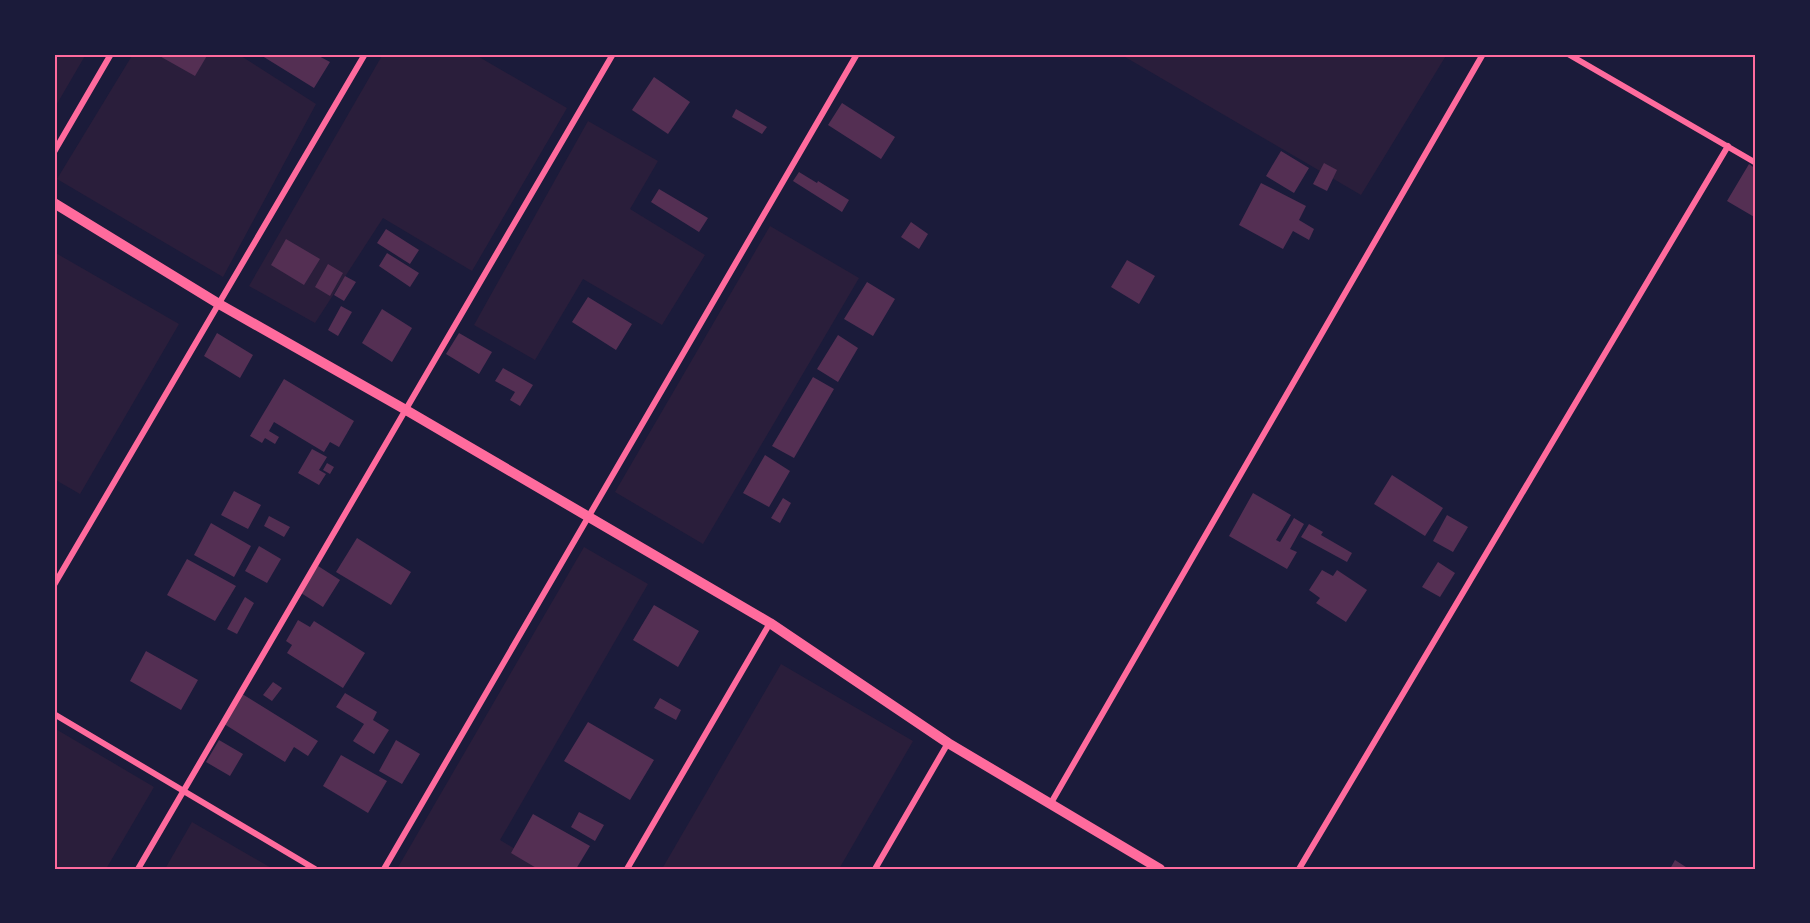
<svg xmlns="http://www.w3.org/2000/svg" width="1810" height="923" viewBox="0 0 1810 923" font-family="Raleway,sans-serif">
<rect width="100%" height="100%" fill="#1b1b3a"/>
<path fill="#2a1e3b" d="M 54,54 L 86,54 L 54,109 Z
M 133,54 L 238,54 L 316,104 L 223,277 L 57,179 Z
M 383,54 L 474,54 L 567,108 L 472,271 L 383,218 L 315,323 L 249,286 Z
M 1120,54 L 1447,54 L 1361,195 Z
M 588,121 L 658,161 L 630,209 L 705,255 L 662,325 L 583,279 L 535,360 L 474,325 Z
M 770,226 L 859,278 L 703,544 L 615,492 Z
M 54,252 L 179,324 L 80,494 L 54,479 Z
M 584,547 L 648,584 L 500,840 L 549,869 L 397,869 Z
M 781,664 L 913,741 L 839,869 L 662,869 Z
M 54,728 L 154,787 L 106,869 L 54,869 Z
M 192,822 L 273,869 L 165,869 Z"/>
<path fill="#542f53" d="M 156,54 L 208,54 L 195,76 Z
M 259,54 L 315,54 L 330,62 L 314,88 Z
M 654,77 L 690,102 L 668,134 L 632,110 Z
M 842,103 L 895,137 L 881,159 L 828,125 Z
M 736,109 L 767,127 L 762,134 L 732,117 Z
M 1281,151 L 1309,168 L 1294,193 L 1266,176 Z
M 1324,163 L 1337,170 L 1327,191 L 1313,184 Z
M 1749,164 L 1756,169 L 1756,218 L 1727,201 Z
M 799,172 L 817,183 L 818,181 L 849,200 L 842,212 L 793,181 Z
M 1261,183 L 1306,206 L 1299,220 L 1314,229 L 1309,240 L 1293,231 L 1283,249 L 1239,225 Z
M 659,189 L 708,218 L 699,232 L 651,202 Z
M 911,222 L 928,234 L 919,249 L 901,237 Z
M 386,229 L 419,250 L 410,264 L 377,243 Z
M 286,239 L 320,259 L 304,285 L 271,265 Z
M 387,253 L 419,273 L 410,287 L 379,266 Z
M 1127,260 L 1155,276 L 1139,304 L 1111,287 Z
M 328,264 L 343,273 L 330,296 L 315,287 Z
M 345,276 L 356,282 L 344,301 L 334,295 Z
M 867,282 L 895,299 L 873,336 L 844,319 Z
M 588,297 L 632,324 L 616,350 L 572,322 Z
M 341,306 L 352,312 L 338,336 L 328,330 Z
M 382,309 L 412,328 L 392,362 L 362,343 Z
M 217,333 L 253,355 L 240,378 L 204,356 Z
M 459,333 L 492,352 L 479,374 L 446,354 Z
M 838,335 L 858,348 L 838,382 L 817,369 Z
M 503,368 L 533,385 L 520,406 L 510,400 L 515,392 L 495,381 Z
M 813,377 L 834,389 L 794,458 L 772,446 Z
M 284,379 L 354,421 L 339,447 L 330,442 L 324,452 L 274,422 L 269,431 L 279,437 L 275,444 L 265,438 L 262,443 L 250,436 Z
M 312,449 L 327,457 L 319,470 L 326,474 L 319,485 L 298,473 Z
M 765,455 L 790,471 L 769,507 L 743,493 Z
M 327,463 L 334,467 L 330,474 L 323,470 Z
M 1392,475 L 1443,508 L 1425,536 L 1374,504 Z
M 234,491 L 261,505 L 248,529 L 221,515 Z
M 1253,493 L 1291,515 L 1276,540 L 1280,542 L 1294,518 L 1304,524 L 1290,549 L 1297,552 L 1287,569 L 1229,536 Z
M 783,498 L 791,503 L 780,523 L 771,518 Z
M 1447,515 L 1468,527 L 1453,552 L 1433,541 Z
M 269,516 L 290,527 L 284,537 L 264,526 Z
M 211,523 L 251,546 L 234,577 L 194,555 Z
M 1309,524 L 1323,532 L 1321,535 L 1352,553 L 1347,562 L 1301,537 Z
M 357,538 L 411,572 L 391,605 L 336,572 Z
M 259,546 L 281,559 L 267,583 L 245,571 Z
M 187,559 L 236,586 L 215,621 L 167,595 Z
M 1438,562 L 1455,573 L 1440,597 L 1422,587 Z
M 318,566 L 340,580 L 323,607 L 301,593 Z
M 1322,570 L 1333,576 L 1337,570 L 1367,590 L 1346,622 L 1316,603 L 1320,598 L 1309,590 Z
M 245,597 L 254,603 L 237,634 L 227,629 Z
M 654,605 L 699,631 L 678,667 L 633,640 Z
M 298,620 L 310,627 L 314,621 L 365,653 L 343,688 L 287,653 L 292,645 L 286,641 Z
M 146,651 L 198,680 L 181,710 L 130,681 Z
M 273,682 L 282,688 L 272,701 L 263,695 Z
M 239,692 L 318,741 L 308,756 L 294,747 L 285,762 L 221,722 Z
M 345,693 L 377,712 L 373,720 L 389,730 L 374,754 L 353,741 L 364,724 L 336,707 Z
M 660,698 L 681,710 L 676,720 L 654,708 Z
M 588,722 L 654,760 L 630,800 L 564,761 Z
M 219,740 L 243,754 L 230,776 L 206,762 Z
M 396,740 L 420,754 L 402,784 L 379,771 Z
M 341,755 L 387,781 L 368,813 L 323,786 Z
M 579,812 L 604,825 L 595,841 L 571,827 Z
M 533,814 L 590,846 L 576,869 L 538,869 L 511,853 Z
M 1675,860 L 1689,869 L 1670,869 Z"/>
<g fill="none" stroke-linecap="round" stroke-linejoin="round">
<path stroke="#ff6b9d" stroke-width="6" d="M 1568,54 L 1756,163
M 54,152 L 111,54
M 54,585 L 365,54
M 54,714 L 315,869
M 1051,803 L 1483,54
M 138,869 L 613,54
M 384,869 L 857,54
M 627,869 L 770,623
M 875,869 L 948,743
M 1299,869 L 1728,146"/>
<path stroke="#ff6b9d" stroke-width="10" d="M 54,203 L 219,304 L 406,410 L 770,623 L 948,743 L 1160,869"/>
</g>
<rect width="1810" height="923" fill="none" stroke="#1b1b3a" stroke-width="111"/>
<rect x="56" y="56" width="1698" height="812" fill="none" stroke="#ff6b9d" stroke-width="2"/>
</svg>
